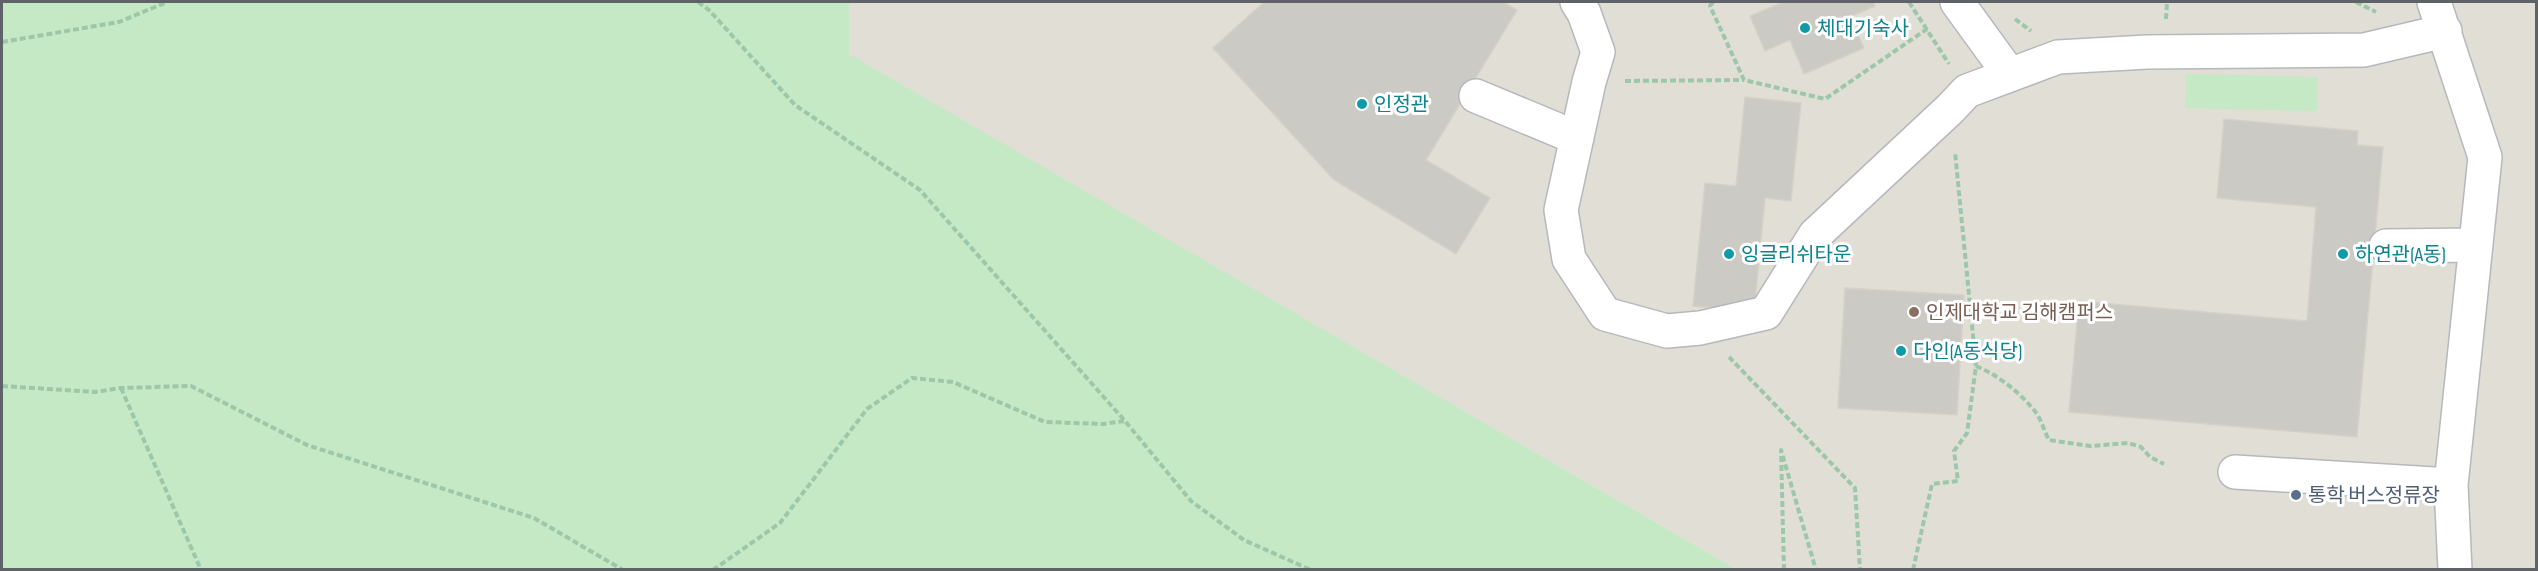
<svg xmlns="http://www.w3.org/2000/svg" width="2538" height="571" viewBox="0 0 2538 571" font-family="'Sofia Sans Condensed','Noto Sans KR',sans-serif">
<rect width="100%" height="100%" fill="#f1efe8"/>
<path fill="#e1ded6" d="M 849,2 L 2536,2 L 2536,569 L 1736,569 L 848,54 Z"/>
<path fill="#c5e8c5" d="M 2,2 L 849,2 L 849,54 L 1736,569 L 2,569 Z
M 2186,74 L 2318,77 L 2317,111 L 2185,108 Z"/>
<path fill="#cccac5" stroke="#d6d1c6" stroke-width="1.5" d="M 1264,2 L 1503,2 L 1517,10 L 1426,160 L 1490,198 L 1456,254 L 1334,180 L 1213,48 Z
M 1784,2 L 1873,2 L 1875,6 L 1850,17 L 1864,48 L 1804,74 L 1790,40 L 1765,51 L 1750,16 Z
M 1745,97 L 1801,103 L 1791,201 L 1765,198 L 1754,312 L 1693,306 L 1705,183 L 1736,186 Z
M 2224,119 L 2358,131 L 2357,145 L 2383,147 L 2357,437 L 2069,412 L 2079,301 L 2307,321 L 2316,207 L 2217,198 Z
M 1845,288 L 1964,295 L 1957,415 L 1838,408 Z"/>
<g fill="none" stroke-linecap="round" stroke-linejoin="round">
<defs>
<path id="minor" d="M 1577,2 L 1584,13 L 1598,52 L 1589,82 L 1561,210 L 1569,259 L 1605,314 L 1667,331 L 1700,328 L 1766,313 L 1815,235 L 1950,109 L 1967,91 L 2058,57 L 2147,52 L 2364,50 L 2445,31
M 1957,2 L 2010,75
M 2434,2 L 2485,157 L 2451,485 L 2455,570
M 1476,96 L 1577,138
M 2386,246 L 2475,245
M 2235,472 L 2451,485"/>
</defs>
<use href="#minor" stroke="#b5b8bc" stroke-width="36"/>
<path stroke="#9cc7a9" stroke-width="4" stroke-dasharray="6 3" stroke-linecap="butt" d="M 698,2 L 709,10 L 795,105 L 920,190 L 1125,421 L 1191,501 L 1244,540 L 1311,570
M 1713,2 L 1710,6 L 1744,80 L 1825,99 L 1927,29
M 1909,2 L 1949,64
M 2356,2 L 2376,12
M 2015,19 L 2031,31
M 2166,19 L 2167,2
M 2,42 L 119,22 L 167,2
M 1625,81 L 1744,80
M 1729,357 L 1855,488 L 1860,570
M 1976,366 C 1998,375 2019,392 2034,410 C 2041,418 2044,431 2049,440 L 2090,446 L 2128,443 L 2141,447 L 2150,457 L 2164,464
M 2,386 L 95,392 L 121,388 L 191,386 L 307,445 L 534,518 L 623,570
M 121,388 L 201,570
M 713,570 L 780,523 L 867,409 L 912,378 L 953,382 L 1045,422 L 1103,424 L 1124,421
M 1784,570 L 1781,450 L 1816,570
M 1913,570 L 1932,484 L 1958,481 L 1954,451 L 1967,433 L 1976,366 L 1955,152"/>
<use href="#minor" stroke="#fff" stroke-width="33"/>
</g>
<g fill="#0f9aa8" stroke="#fff" stroke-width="2">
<circle cx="1805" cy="28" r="6"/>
<circle cx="1362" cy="104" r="6"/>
<circle cx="1729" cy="254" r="6"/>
<circle cx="2343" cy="254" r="6"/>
<circle cx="1901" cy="351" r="6"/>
</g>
<circle fill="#8d6e63" stroke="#fff" stroke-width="2" cx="1914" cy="312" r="6"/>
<circle fill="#5c6f8a" stroke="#fff" stroke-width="2" cx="2296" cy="495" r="6"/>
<g text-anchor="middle" stroke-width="6" stroke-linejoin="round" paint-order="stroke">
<g font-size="20" fill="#0d838f" stroke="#fff" text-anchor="start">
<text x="1817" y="35">체대기숙사</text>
<text x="1374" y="111">인정관</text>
<text x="1741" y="261">잉글리쉬타운</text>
<text x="2355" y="261">하연관(A동)</text>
<text x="1913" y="358">다인(A동식당)</text>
</g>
<g font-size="20" fill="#785e54" stroke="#fff" text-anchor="start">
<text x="1926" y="319">인제대학교 김해캠퍼스</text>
</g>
<g font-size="20" fill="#4e5e75" stroke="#fff" text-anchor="start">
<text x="2308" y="502">통학 버스정류장</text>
</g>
</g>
<rect width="2538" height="571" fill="none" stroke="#5f6368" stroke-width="6"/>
</svg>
